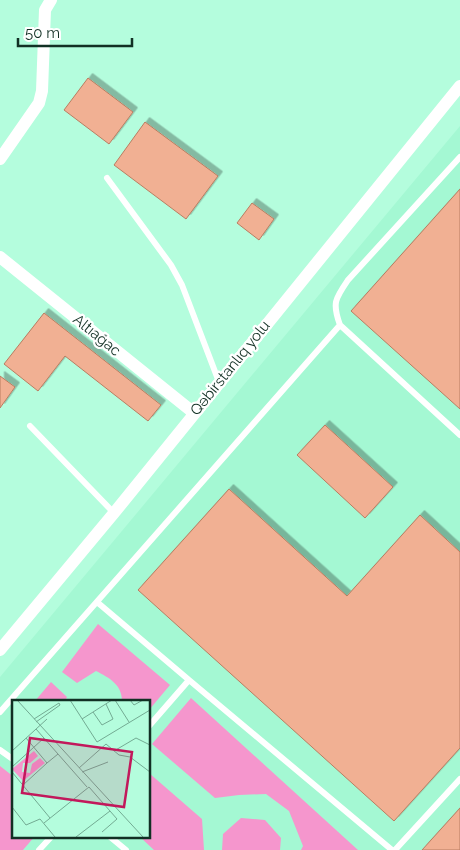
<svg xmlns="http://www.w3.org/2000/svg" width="460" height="850" viewBox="0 0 460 850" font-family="Raleway,sans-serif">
<defs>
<filter id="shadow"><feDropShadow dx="4.5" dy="-4.5" stdDeviation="0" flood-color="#0004"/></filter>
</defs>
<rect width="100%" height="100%" fill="#b4fddd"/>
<path fill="#a4f8d3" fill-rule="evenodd" d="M 460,126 L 460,850 L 0,850 L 0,677 ZM 14,701 L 149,701 L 149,836 L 14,836 Z"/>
<path fill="#f596cd" d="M 98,624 L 170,685 L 149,710 L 149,701 L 122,701 C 122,685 110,678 96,671 L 77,683 L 62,672 Z
M 51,682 L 67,697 L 65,701 L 35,701 Z
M 191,698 L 358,850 L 301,850 L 303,846 L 289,811 L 266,794 L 239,795 L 215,798 L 152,744 Z
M 0,766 L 14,777 L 14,836 L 35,836 L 23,850 L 0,850 Z
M 149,773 L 202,819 L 204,850 L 154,850 L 139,836 L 149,836 Z
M 241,818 L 265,820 L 281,838 L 280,850 L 222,850 L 223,834 Z"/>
<path fill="#f1b093" stroke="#b97d61" filter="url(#shadow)" d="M 88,78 L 133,112 L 109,144 L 64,110 Z
M 145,122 L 218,176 L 186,219 L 114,165 Z
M 460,189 L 460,409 L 351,311 Z
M 252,203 L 274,219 L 259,240 L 237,223 Z
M 44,313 L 161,405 L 148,421 L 65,356 L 38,391 L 4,364 Z
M 0,376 L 15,387 L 0,408 Z
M 325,425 L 393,487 L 365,518 L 297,455 Z
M 229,489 L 347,596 L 420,515 L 460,552 L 460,748 L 394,821 L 138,590 Z
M 460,808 L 460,850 L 422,850 Z"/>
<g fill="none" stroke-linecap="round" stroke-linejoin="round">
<path stroke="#fff" stroke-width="6" d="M 460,157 L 348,280 C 335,299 332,303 340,325 L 460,435
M 107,178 L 171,265 L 182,285 L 219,382
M 30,426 L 114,513
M 97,602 L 189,680 L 149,726
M 189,680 L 392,850
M 0,712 L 340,325
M 0,750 L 14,760
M 109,836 L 126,850
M 39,850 L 52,836
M 395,850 L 460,779"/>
<path stroke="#fff" stroke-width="12" d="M 0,159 L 39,103 L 42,91 L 45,10 L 51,0
M 0,257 L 194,413
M 0,650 L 114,513 L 460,86"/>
</g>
<g text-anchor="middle" stroke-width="4.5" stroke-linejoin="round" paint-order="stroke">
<g font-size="15" fill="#123024" stroke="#fff">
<text transform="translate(97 335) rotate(39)" y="5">Altıağac</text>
<text transform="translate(230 368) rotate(-51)" y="5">Qəbirstanlıq yolu</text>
</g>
</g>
<g transform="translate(12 700)">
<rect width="138" height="138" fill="#b4fddd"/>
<path d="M 22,51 L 26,56 L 18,63 L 11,63 L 10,72 L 18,73 L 20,64 L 28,58 L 33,63 L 11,81 L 0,69 Z" fill="#f596cd"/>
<path fill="none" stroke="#73ab93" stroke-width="1" d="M 5,0 L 131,137M 58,0 L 85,42 L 138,10M 103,0 L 117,22M 118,0 L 122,5 L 131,0M 81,12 L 90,25 L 101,19 L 94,4M 22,19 L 47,3 L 48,5 L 24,22M 70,19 L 100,0M 24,29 L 75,87M 14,38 L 35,63 L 46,54M 0,51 L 35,19M 102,51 L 124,38 L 138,45M 0,67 L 32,38M 67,68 L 94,44 L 107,55 L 118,57 L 138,72M 0,72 L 38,118M 70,72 L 96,62M 11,85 L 35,63M 0,107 L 14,125 L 28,119 L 43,137M 32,123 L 77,87 L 105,119 L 90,132M 64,137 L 98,111"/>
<path fill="#c2185b" fill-opacity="0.15" stroke="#c2185b" stroke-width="2.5" d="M 18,38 L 120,52 L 112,107 L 10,93 Z"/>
<rect width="138" height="138" fill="none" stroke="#123024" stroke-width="2.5"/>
</g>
<path d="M18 38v8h114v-8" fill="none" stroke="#123024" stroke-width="2.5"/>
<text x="25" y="38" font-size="15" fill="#123024" stroke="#ffffff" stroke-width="4" paint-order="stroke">50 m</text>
</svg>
